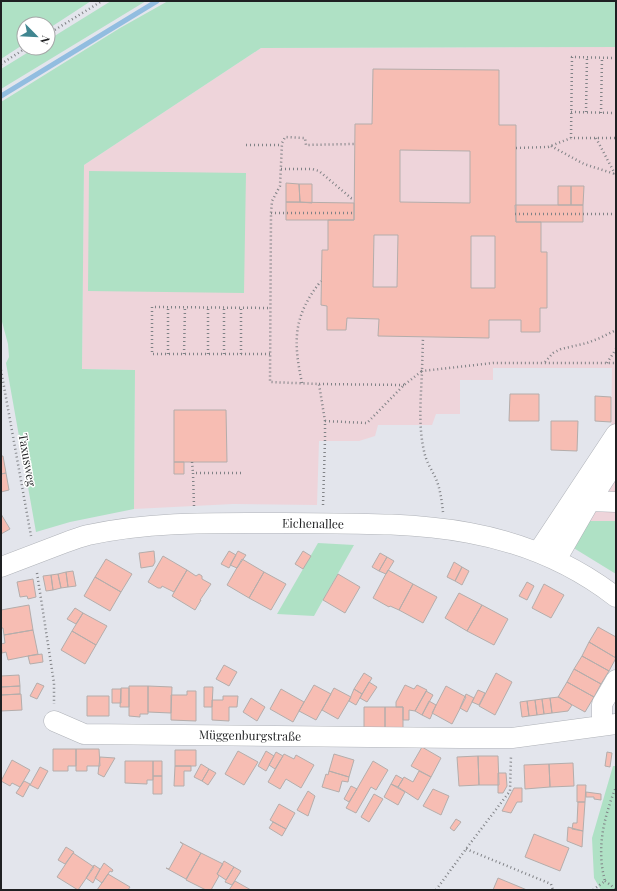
<svg xmlns="http://www.w3.org/2000/svg" width="617" height="891" viewBox="0 0 617 891" font-family="'Playfair Display',serif">
<rect width="100%" height="100%" fill="#e3e5ec"/>
<path fill="#eed4da" d="M 616,47 L 616,521 L 590,521 L 557,518 L 611,435 L 612,368 L 493,368 L 493,380 L 460,380 L 460,414 L 436,414 L 432,425 L 378,425 L 375,436 L 359,441 L 319,441 L 317,505 L 233,504 L 134,509 L 135,370 L 82,369 L 84,165 L 261,48 Z"/>
<path fill="#afe1c5" d="M 1,1 L 91,1 L 48,29 L 48,24 L 24,24 L 24,44 L 1,59 Z
M 111,1 L 146,1 L 1,89 L 1,69 L 35,48 L 48,48 L 48,40 Z
M 168,1 L 616,1 L 616,47 L 261,48 L 84,165 L 82,369 L 135,370 L 134,509 L 70,522 L 36,532 L 6,363 L 9,357 L 8,344 L 1,318 L 1,102 L 120,28 Z
M 89,171 L 246,173 L 244,293 L 88,291 Z
M 588,521 L 616,521 L 616,574 L 572,547 Z
M 318,543 L 354,545 L 314,616 L 277,614 Z
M 613,766 L 616,766 L 616,890 L 601,890 L 594,878 L 592,838 Z"/>
<g fill="none" stroke-linecap="round" stroke-linejoin="round">
<path stroke="#92bde0" stroke-width="5" d="M 1,96 L 157,1"/>
</g>
<path fill="#f7bdb3" stroke="#b4adab" fill-rule="evenodd" d="M 373,69 L 499,70 L 499,125 L 516,125 L 516,222 L 541,222 L 541,252 L 547,252 L 547,308 L 540,308 L 540,332 L 521,332 L 521,320 L 489,320 L 489,338 L 378,336 L 379,319 L 347,318 L 346,330 L 327,330 L 327,306 L 321,305 L 322,250 L 328,250 L 328,220 L 354,220 L 355,124 L 372,124 ZM 400,150 L 470,151 L 470,203 L 400,202 ZM 374,235 L 398,235 L 397,287 L 373,287 ZM 471,236 L 495,236 L 495,288 L 471,288 Z
M 286,183 L 299,184 L 300,202 L 286,202 Z
M 299,184 L 312,184 L 312,203 L 300,202 Z
M 558,186 L 571,186 L 571,205 L 558,205 Z
M 571,186 L 584,186 L 583,205 L 571,205 Z
M 286,202 L 354,203 L 354,220 L 286,220 Z
M 515,205 L 583,205 L 583,222 L 516,222 Z
M 510,394 L 539,394 L 539,421 L 509,421 Z
M 595,396 L 611,397 L 611,422 L 595,421 Z
M 174,410 L 226,410 L 227,462 L 174,462 Z
M 551,421 L 578,421 L 577,451 L 551,450 Z
M 1,456 L 3,456 L 6,473 L 1,474 Z
M 174,462 L 184,462 L 184,474 L 174,474 Z
M 6,473 L 9,490 L 1,492 L 1,474 Z
M 1,514 L 10,529 L 1,534 Z
M 154,551 L 155,562 L 153,566 L 141,568 L 139,553 Z
M 229,551 L 236,555 L 229,568 L 221,564 Z
M 238,551 L 246,555 L 237,568 L 230,565 Z
M 303,551 L 311,556 L 303,569 L 295,564 Z
M 380,553 L 387,557 L 379,571 L 372,567 Z
M 163,556 L 187,570 L 174,592 L 162,586 L 161,588 L 158,588 L 148,582 Z
M 387,557 L 394,561 L 386,574 L 379,571 Z
M 106,559 L 132,574 L 121,592 L 95,577 Z
M 242,559 L 264,572 L 249,598 L 227,585 Z
M 454,562 L 462,567 L 455,581 L 447,577 Z
M 462,567 L 469,571 L 462,585 L 455,581 Z
M 187,570 L 196,576 L 199,574 L 202,576 L 202,579 L 211,584 L 200,600 L 201,600 L 195,610 L 172,596 Z
M 388,570 L 413,584 L 399,610 L 390,606 L 389,607 L 373,598 Z
M 73,571 L 76,586 L 68,587 L 66,572 Z
M 66,572 L 68,587 L 61,588 L 58,574 Z
M 264,572 L 286,584 L 271,610 L 249,598 Z
M 58,574 L 61,588 L 53,590 L 51,575 Z
M 338,574 L 360,587 L 345,613 L 323,600 Z
M 51,575 L 53,590 L 46,591 L 43,576 Z
M 95,577 L 121,592 L 110,611 L 84,596 Z
M 33,579 L 36,597 L 28,599 L 27,596 L 20,597 L 17,582 Z
M 527,582 L 534,586 L 527,600 L 519,596 Z
M 413,584 L 437,597 L 423,623 L 399,610 Z
M 544,584 L 564,595 L 551,618 L 532,608 Z
M 459,593 L 482,605 L 467,631 L 445,618 Z
M 29,605 L 33,630 L 4,635 L 3,628 L 1,628 L 1,610 Z
M 482,605 L 508,619 L 494,645 L 467,631 Z
M 75,608 L 83,613 L 76,624 L 67,619 Z
M 83,613 L 107,626 L 96,645 L 72,631 Z
M 598,627 L 616,637 L 616,658 L 589,642 Z
M 33,630 L 38,654 L 8,660 L 6,652 L 2,653 L 1,644 L 5,643 L 4,635 Z
M 72,631 L 96,645 L 85,664 L 61,650 Z
M 589,642 L 616,658 L 609,671 L 582,656 Z
M 42,654 L 43,662 L 30,664 L 28,656 Z
M 582,656 L 609,671 L 601,684 L 574,669 Z
M 224,665 L 237,672 L 229,686 L 216,679 Z
M 574,669 L 601,684 L 594,697 L 567,682 Z
M 364,673 L 372,678 L 362,694 L 354,689 Z
M 496,673 L 512,682 L 495,715 L 479,706 Z
M 19,675 L 20,686 L 1,687 L 1,676 Z
M 369,682 L 377,687 L 367,702 L 360,698 Z
M 567,682 L 594,697 L 585,712 L 558,697 Z
M 37,683 L 44,686 L 37,699 L 30,696 Z
M 314,685 L 331,694 L 316,720 L 299,711 Z
M 405,685 L 414,689 L 417,685 L 427,690 L 415,711 L 409,710 L 409,720 L 403,720 L 403,707 L 396,707 L 396,702 Z
M 20,686 L 20,694 L 1,695 L 1,687 Z
M 129,686 L 148,686 L 148,714 L 140,714 L 140,717 L 129,716 Z
M 148,686 L 172,687 L 171,713 L 148,712 Z
M 446,686 L 466,697 L 452,724 L 432,713 Z
M 204,687 L 213,687 L 212,707 L 204,707 Z
M 121,688 L 129,688 L 129,707 L 120,707 Z
M 334,688 L 351,697 L 338,719 L 322,710 Z
M 112,689 L 121,689 L 121,703 L 112,703 Z
M 281,689 L 304,702 L 293,722 L 270,709 Z
M 354,689 L 362,694 L 356,705 L 349,701 Z
M 478,690 L 485,693 L 479,705 L 472,702 Z
M 187,691 L 196,691 L 196,721 L 171,720 L 171,695 L 187,695 Z
M 426,691 L 433,695 L 422,715 L 415,711 Z
M 21,694 L 22,710 L 1,711 L 1,695 Z
M 466,694 L 474,698 L 467,712 L 460,708 Z
M 87,696 L 109,696 L 109,716 L 87,716 Z
M 223,696 L 238,696 L 237,707 L 229,707 L 229,721 L 212,720 L 212,700 L 223,700 Z
M 559,697 L 572,705 L 568,711 L 552,713 L 550,698 Z
M 251,698 L 265,707 L 257,721 L 243,712 Z
M 550,698 L 552,713 L 544,714 L 542,699 Z
M 542,699 L 544,714 L 537,715 L 535,700 Z
M 535,700 L 537,715 L 529,716 L 527,701 Z
M 429,701 L 436,705 L 430,719 L 422,715 Z
M 527,701 L 529,716 L 522,717 L 520,702 Z
M 364,707 L 385,707 L 385,729 L 364,729 Z
M 385,707 L 403,707 L 403,730 L 385,729 Z
M 422,747 L 441,758 L 431,777 L 411,766 Z
M 53,749 L 76,749 L 76,766 L 68,766 L 68,771 L 53,771 Z
M 76,749 L 99,749 L 100,766 L 87,766 L 87,771 L 76,771 Z
M 175,750 L 196,750 L 196,766 L 175,766 Z
M 238,751 L 258,762 L 244,785 L 225,774 Z
M 266,751 L 274,756 L 266,771 L 258,766 Z
M 276,752 L 283,756 L 275,769 L 269,765 Z
M 607,752 L 612,753 L 610,767 L 605,766 Z
M 284,754 L 294,759 L 296,755 L 314,765 L 301,788 L 286,779 L 280,789 L 268,782 Z
M 334,754 L 354,760 L 349,777 L 329,771 Z
M 478,756 L 498,756 L 499,785 L 479,785 Z
M 478,756 L 479,785 L 459,786 L 457,757 Z
M 100,757 L 115,758 L 104,777 L 98,774 Z
M 12,760 L 30,770 L 20,787 L 12,783 L 10,786 L 1,781 Z
M 125,761 L 153,761 L 153,780 L 147,780 L 147,784 L 125,783 Z
M 153,761 L 162,761 L 162,776 L 153,776 Z
M 373,761 L 388,770 L 376,790 L 371,787 L 356,813 L 346,808 Z
M 573,763 L 574,786 L 550,787 L 549,764 Z
M 201,764 L 209,769 L 202,781 L 194,777 Z
M 549,764 L 550,787 L 525,789 L 524,765 Z
M 175,766 L 191,766 L 191,771 L 184,771 L 184,786 L 174,786 Z
M 40,767 L 48,771 L 38,789 L 30,785 Z
M 209,769 L 216,773 L 208,785 L 202,781 Z
M 329,771 L 349,777 L 348,782 L 342,781 L 339,792 L 322,787 L 326,774 L 328,775 Z
M 419,771 L 431,777 L 418,800 L 398,787 L 404,777 L 413,782 Z
M 498,773 L 506,773 L 507,786 L 503,793 L 498,793 Z
M 396,775 L 403,779 L 398,787 L 391,784 Z
M 153,776 L 162,776 L 162,794 L 153,794 Z
M 24,781 L 30,784 L 23,797 L 16,793 Z
M 391,784 L 405,792 L 398,805 L 384,797 Z
M 577,785 L 586,785 L 585,802 L 577,802 Z
M 351,786 L 357,789 L 349,802 L 344,799 Z
M 514,788 L 522,788 L 522,802 L 517,802 L 511,813 L 502,811 Z
M 433,789 L 449,796 L 441,815 L 423,806 Z
M 308,791 L 315,796 L 308,816 L 297,810 Z
M 586,792 L 601,794 L 601,800 L 594,799 L 594,797 L 586,797 Z
M 374,794 L 383,799 L 369,822 L 361,817 Z
M 578,802 L 585,802 L 583,831 L 572,829 L 573,823 L 577,823 Z
M 279,804 L 295,813 L 286,829 L 270,820 Z
M 456,819 L 461,822 L 454,831 L 450,828 Z
M 273,822 L 286,829 L 282,836 L 269,828 Z
M 568,827 L 583,831 L 582,847 L 567,841 Z
M 534,834 L 569,848 L 560,871 L 525,857 Z
M 180,842 L 201,853 L 186,879 L 166,868 L 169,869 L 183,844 Z
M 66,847 L 74,852 L 65,864 L 58,860 Z
M 73,853 L 94,867 L 78,890 L 57,877 Z
M 201,853 L 223,864 L 217,874 L 219,876 L 211,890 L 206,890 L 186,880 Z
M 224,861 L 234,867 L 226,880 L 217,874 Z
M 104,863 L 113,870 L 112,872 L 110,871 L 102,883 L 95,878 Z
M 94,865 L 100,869 L 93,883 L 86,878 Z
M 234,867 L 241,871 L 232,885 L 225,882 Z
M 108,874 L 130,887 L 128,890 L 97,890 Z
M 498,878 L 515,885 L 527,890 L 493,890 Z
M 235,881 L 251,890 L 229,890 Z"/>
<g fill="none" stroke-linecap="round" stroke-linejoin="round">
<defs>
<path id="minor" d="M 590,501 L 616,461
M 538,552 L 616,434
M 556,560 L 590,501 L 616,502
M 1,567 C 22,559 43,551 64,543 C 72,540 80,537 88,535 C 152,521 218,523 283,523 C 404,524 514,518 616,597
M 54,721 L 84,734 L 460,738 L 512,738 L 616,724
M 602,725 L 602,704 L 616,680"/>
</defs>
<use href="#minor" stroke="#afb2b8" stroke-width="21"/>
<path stroke="#808286" stroke-width="2.5" stroke-dasharray="1 3" stroke-linecap="butt" d="M 48,34 L 102,1
M 616,58 L 572,57 L 571,138 L 616,138
M 1,64 L 26,48
M 571,112 L 616,113
M 586,112 L 587,57
M 601,113 L 602,57
M 596,138 L 615,174
M 246,145 L 281,145
M 551,146 L 584,164 L 615,174
M 516,148 L 548,147 L 571,138
M 281,169 L 312,169 L 319,171 L 351,198 L 354,199
M 271,213 L 354,213
M 515,214 L 616,214
M 168,354 L 168,307
M 184,354 L 185,307
M 208,354 L 208,307
M 224,354 L 224,307
M 241,354 L 241,307
M 270,354 L 152,354 L 152,307 L 271,308
M 545,362 L 553,353 L 561,349 L 587,343 L 600,338 L 616,330
M 607,363 L 616,349
M 1,370 L 31,536
M 302,383 C 293,341 293,316 321,281
M 319,384 L 404,385
M 325,421 L 367,423 L 404,385 L 422,371 L 423,337
M 192,462 L 193,473
M 323,505 L 325,440 L 325,421 L 319,384 L 270,382 L 271,213 L 272,201 L 280,186 L 282,143 L 285,137 L 305,138 L 306,145 L 354,144
M 194,506 L 193,473 L 241,473
M 443,512 C 442,502 440,488 436,479 C 432,470 426,462 424,451 C 418,425 421,397 422,371 L 493,363 L 616,363
M 37,573 L 54,683 L 54,704
M 466,849 L 551,884 L 553,890
M 605,881 L 616,889
M 436,890 L 466,849 L 510,791 L 511,755
M 593,890 L 605,881 C 596,848 604,817 616,787"/>
<use href="#minor" stroke="#fff" stroke-width="20"/>
</g>
<g text-anchor="middle" stroke-width="3" stroke-linejoin="round" paint-order="stroke">
<g font-size="12" fill="#1f2022" stroke="#fff">
<text transform="translate(27 460) rotate(80)" y="4">Taxusweg</text>
<text transform="translate(313 524) rotate(1)" y="4">Eichenallee</text>
<text transform="translate(250 736) rotate(1)" y="4">Müggenburgstraße</text>
</g>
</g>
<rect width="617" height="891" fill="none" stroke="#1f2022" stroke-width="4"/>
<g transform="translate(36 36) rotate(114)"><circle r="19" fill="#ffffff" stroke="#a5a6a7"/>
<path d="M0-3L7 15L0 10L-7 15Z" fill="#408690"/>
<text y="-6" font-size="11" font-weight="bold" text-anchor="middle" fill="#1f2022">N</text>
</g>
</svg>
